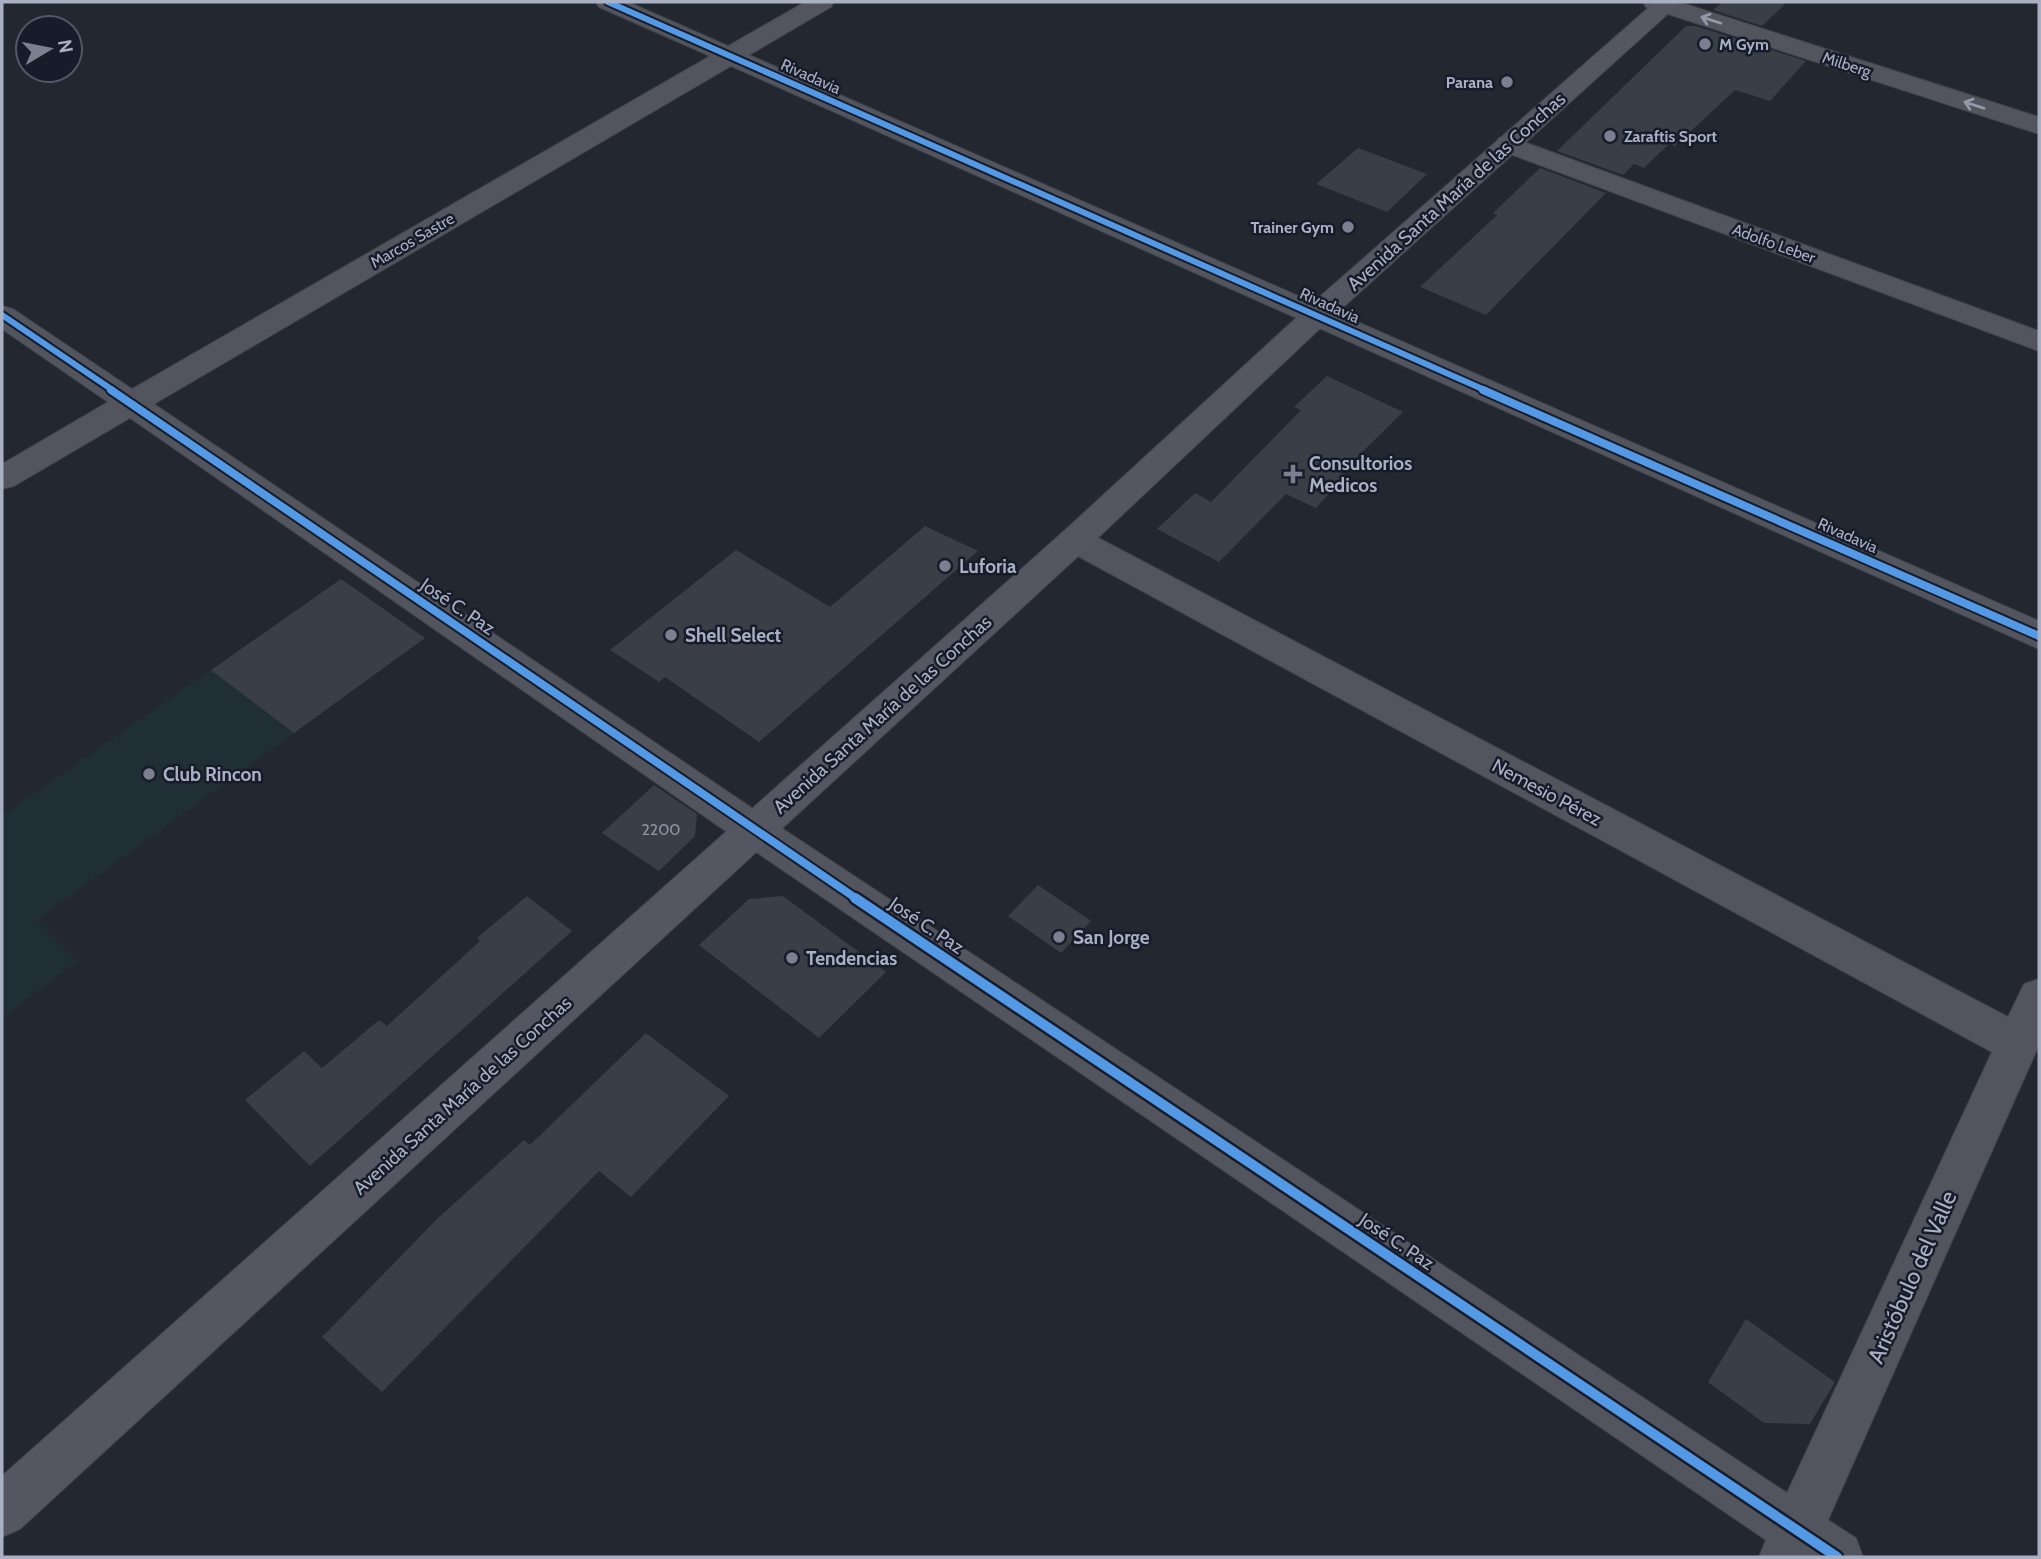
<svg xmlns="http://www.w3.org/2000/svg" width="2041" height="1559" viewBox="0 0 2041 1559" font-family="Cabin,sans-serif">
<rect width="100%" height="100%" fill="#232730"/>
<path fill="#202f35" d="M 341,579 L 425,638 L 37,920 L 78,961 L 2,1018 L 2,816 Z"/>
<path fill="#3a3e47" d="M 1722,2 L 1787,2 L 1762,26 L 1713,10 Z
M 1686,26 L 1696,26 L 1806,61 L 1770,101 L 1735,90 L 1675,146 L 1669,144 L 1644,168 L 1634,164 L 1623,175 L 1557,151 Z
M 1358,148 L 1427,174 L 1387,212 L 1316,184 Z
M 1540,168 L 1606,193 L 1486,315 L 1420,287 L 1497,215 L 1493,213 Z
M 1327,376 L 1403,412 L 1341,473 L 1346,475 L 1316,508 L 1286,494 L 1219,562 L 1157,529 L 1195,493 L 1211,502 L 1301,410 L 1294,407 Z
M 925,526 L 978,551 L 759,742 L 665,677 L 659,682 L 610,650 L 736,550 L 830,607 Z
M 341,579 L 425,638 L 294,733 L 211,670 Z
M 654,785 L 697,814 L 695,836 L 659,871 L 602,833 Z
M 1038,885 L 1091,921 L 1061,953 L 1008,916 Z
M 527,896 L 572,931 L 310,1166 L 245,1100 L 304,1051 L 322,1068 L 379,1020 L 387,1026 L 480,941 L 477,938 Z
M 783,896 L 886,972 L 819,1038 L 699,945 L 749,899 Z
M 646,1033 L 729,1096 L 631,1197 L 599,1171 L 382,1392 L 322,1337 L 437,1219 L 524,1140 L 530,1145 Z
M 1746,1319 L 1835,1382 L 1810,1424 L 1764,1423 L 1708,1382 Z"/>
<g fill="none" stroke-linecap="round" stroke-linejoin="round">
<defs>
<path id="minor" d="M 596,2 L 628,2 L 728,46 L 805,2 L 834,2 L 831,7 L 749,55 L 2039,621 L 2039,649 L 731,66 L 154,404 L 768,819 L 1787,1493 L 1992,1052 L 1063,548 L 1058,540 L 1063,532 L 1075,528 L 1087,532 L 2008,1017 L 2024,984 L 2039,979 L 2039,1045 L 1828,1520 L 1856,1538 L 1863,1557 L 1759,1557 L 1766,1540 L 740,841 L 130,418 L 14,486 L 2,489 L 2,464 L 108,402 L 2,329 L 2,306 L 13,309 L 132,389 L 710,56 L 599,7 Z
M 1643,2 L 1679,2 L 2039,117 L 2039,134 L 1646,7 Z
M 1508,136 L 2039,331 L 2039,351 L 1499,150 L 1495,144 L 1499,138 Z"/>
<path id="major" d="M 1655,2 L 1681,2 L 1329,320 L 1087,548 L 20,1529 L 2,1537 L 2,1476 L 1063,532 L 1307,308 Z"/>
</defs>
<use href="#minor" stroke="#3f4249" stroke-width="2"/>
<use href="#major" stroke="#40444d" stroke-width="2"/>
<use href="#minor" fill="#52555e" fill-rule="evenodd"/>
<use href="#major" fill="#545761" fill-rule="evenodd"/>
<defs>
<path id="cycleway-far2" d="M 608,2 L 1487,391
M 2,315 L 114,391"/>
<path id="cycleway-far1" d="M 111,390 L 857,899
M 1483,390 L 2039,636"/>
<path id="cycleway" d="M 855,898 L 1837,1557"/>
</defs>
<use href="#cycleway-far2" stroke="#171c2a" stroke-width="10"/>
<use href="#cycleway-far1" stroke="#171c2a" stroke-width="12"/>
<use href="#cycleway" stroke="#171c2a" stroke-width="15"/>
<use href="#cycleway-far2" stroke="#5399e6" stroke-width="6"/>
<use href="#cycleway-far1" stroke="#5399e6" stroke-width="8"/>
<use href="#cycleway" stroke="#5399e6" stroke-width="10"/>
</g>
<defs><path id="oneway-shaft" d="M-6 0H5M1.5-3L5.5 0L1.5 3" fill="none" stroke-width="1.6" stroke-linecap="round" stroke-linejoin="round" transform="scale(1.75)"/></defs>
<g stroke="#9499aa">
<use href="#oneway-shaft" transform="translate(1711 20) rotate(-162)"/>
<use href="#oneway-shaft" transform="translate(1974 105) rotate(-162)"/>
</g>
<g fill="#7b8090" stroke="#171c2a" stroke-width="2.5">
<circle cx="1705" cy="44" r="7"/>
<circle cx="1507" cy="82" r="7"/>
<circle cx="1610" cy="136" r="7"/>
<circle cx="1348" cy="227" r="7"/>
<path d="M1289.5 463.5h7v7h7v7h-7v7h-7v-7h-7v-7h7z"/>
<circle cx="945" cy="566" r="7"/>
<circle cx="671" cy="635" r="7"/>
<circle cx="149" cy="774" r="7"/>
<circle cx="1059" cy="937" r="7"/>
<circle cx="792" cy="958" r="7"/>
</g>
<g text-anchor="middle" stroke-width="5" stroke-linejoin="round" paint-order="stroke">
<g font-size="16" font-weight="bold" fill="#aab0c3" stroke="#171c2a" text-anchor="start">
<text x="1719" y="50">M Gym</text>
<text x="1493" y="88" text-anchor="end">Parana</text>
<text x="1624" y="142">Zaraftis Sport</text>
<text x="1334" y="233" text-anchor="end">Trainer Gym</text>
</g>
<g font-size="16" fill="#aab0c3" stroke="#171c2a">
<text transform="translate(1847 64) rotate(18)" y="6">Milberg</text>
<text transform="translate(811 76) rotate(24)" y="6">Rivadavia</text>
<text transform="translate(412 240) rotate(-30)" y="6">Marcos Sastre</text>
<text transform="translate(1774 243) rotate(20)" y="6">Adolfo Leber</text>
<text transform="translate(1330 305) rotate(24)" y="6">Rivadavia</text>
<text transform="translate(1848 535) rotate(24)" y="6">Rivadavia</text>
</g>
<g font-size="16" fill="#8e94a4">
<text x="661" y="835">2200</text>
</g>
<g font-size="19" fill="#aab0c3" stroke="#171c2a">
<text transform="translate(1456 191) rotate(-42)" y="7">Avenida Santa María de las Conchas</text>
<text transform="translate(458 606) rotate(34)" y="7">José C. Paz</text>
<text transform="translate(882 714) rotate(-42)" y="7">Avenida Santa María de las Conchas</text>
<text transform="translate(1547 792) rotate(28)" y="7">Nemesio Pérez</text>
<text transform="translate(927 925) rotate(34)" y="7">José C. Paz</text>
<text transform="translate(462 1095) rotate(-42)" y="7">Avenida Santa María de las Conchas</text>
<text transform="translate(1397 1241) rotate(34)" y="7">José C. Paz</text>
</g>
<g font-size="19" font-weight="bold" fill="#aab0c3" stroke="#171c2a" text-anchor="start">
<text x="1309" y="470">Consultorios<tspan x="1309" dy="22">Medicos</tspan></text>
<text x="959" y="573">Luforia</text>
<text x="685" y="642">Shell Select</text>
<text x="163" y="781">Club Rincon</text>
<text x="1073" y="944">San Jorge</text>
<text x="806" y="965">Tendencias</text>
</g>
<g font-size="23" fill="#aab0c3" stroke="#171c2a">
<text transform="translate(1912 1277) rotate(-66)" y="8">Aristóbulo del Valle</text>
</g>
</g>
<rect width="2041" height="1559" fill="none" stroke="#aab0c3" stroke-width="7"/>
<g transform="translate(49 49) rotate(80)"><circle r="33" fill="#171c2a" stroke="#525767" stroke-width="2"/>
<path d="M0-5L12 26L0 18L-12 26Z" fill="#7b8090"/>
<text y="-10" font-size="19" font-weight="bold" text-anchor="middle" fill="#aab0c3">N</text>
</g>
</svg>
